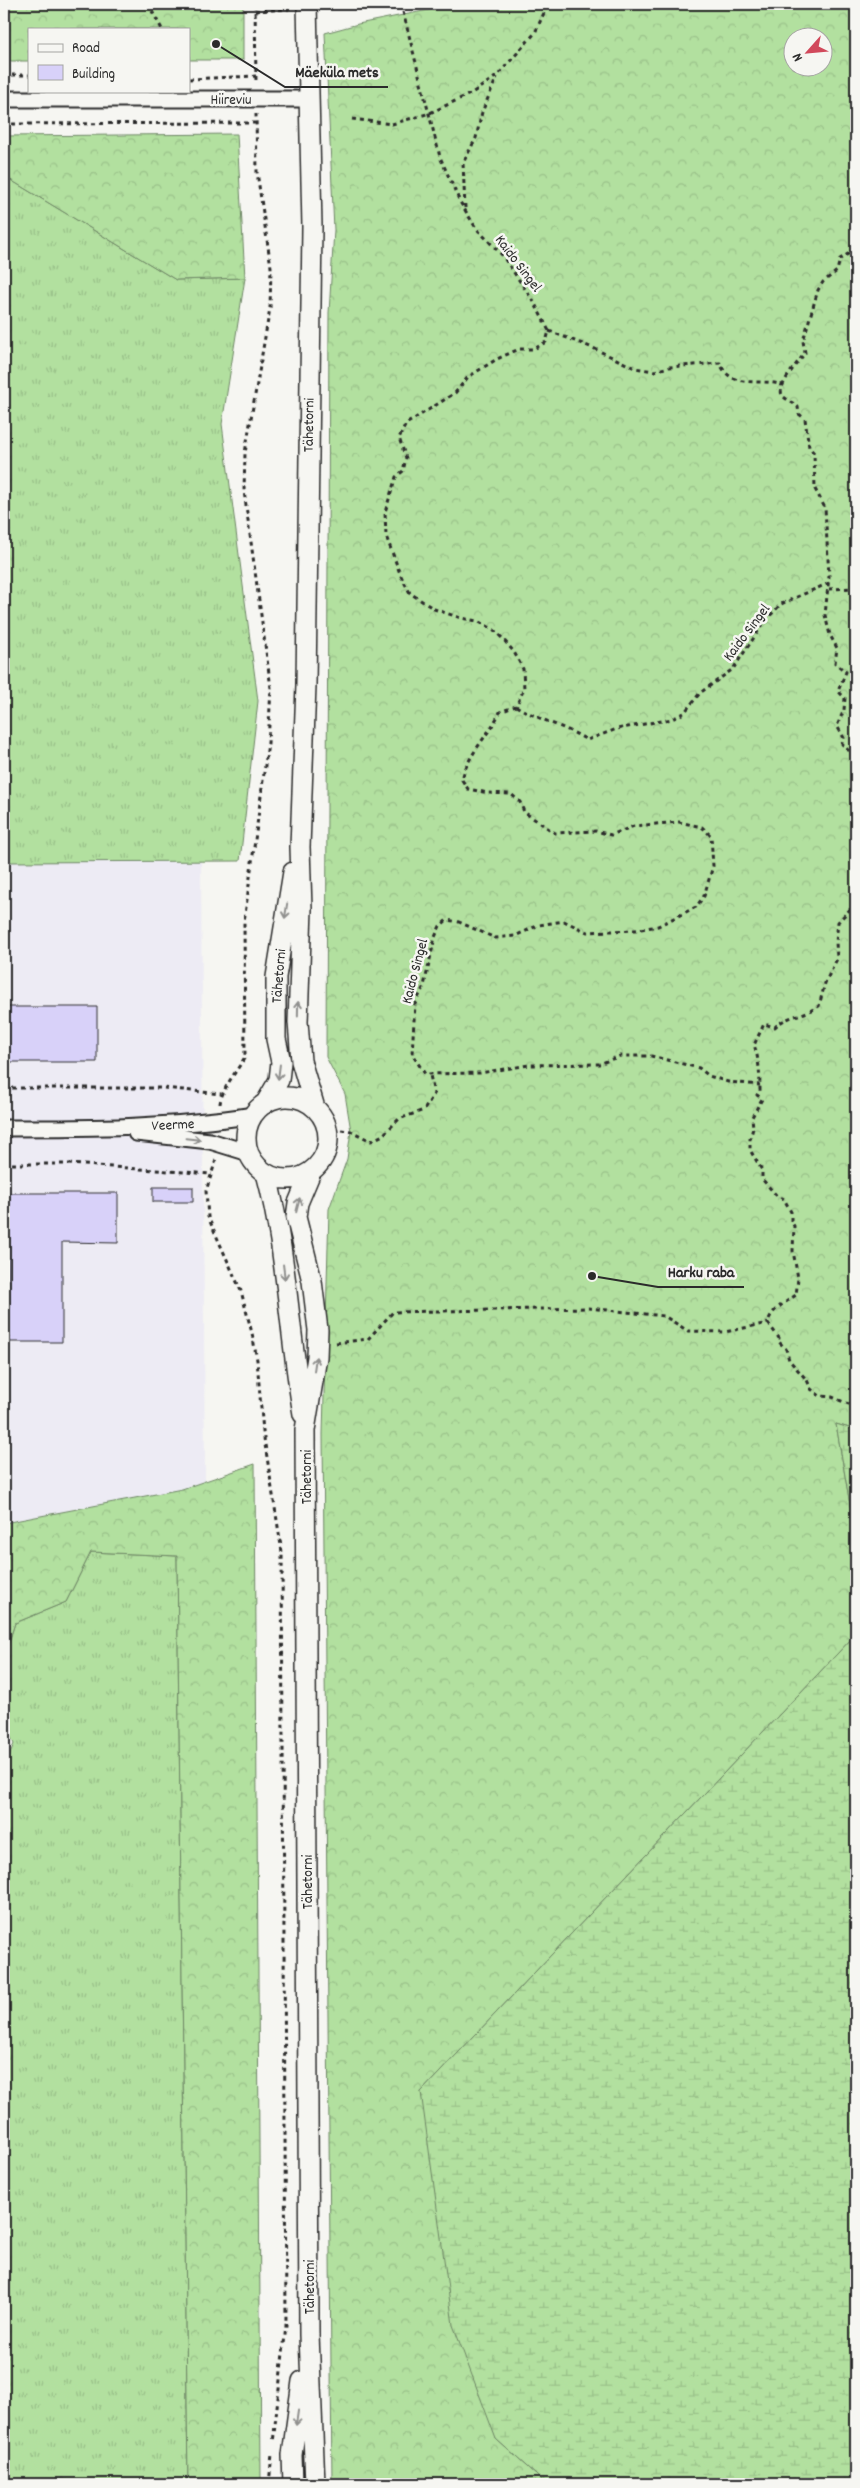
<svg xmlns="http://www.w3.org/2000/svg" width="860" height="2488" viewBox="0 0 860 2488" font-family="Dekko,sans-serif">
<defs>
<pattern id="grass-tufts" width="24" height="20" patternUnits="userSpaceOnUse" patternTransform="scale(1.25)"><rect width="24" height="20" fill="#b2e09f"/><path d="M3 7l-1-3M5 7V3M7 7l1-3M15 17l-1-3M17 17v-4M19 17l1-3" fill="none" stroke="#99c089"/></pattern>
<pattern id="forest-crowns" width="20" height="18" patternUnits="userSpaceOnUse" patternTransform="scale(1.25)"><rect width="20" height="18" fill="#b2e09f"/><path d="M2 6a3 3 0 1 1 6 0M12 15a3 3 0 1 1 6 0" fill="none" stroke="#99c089"/></pattern>
<pattern id="wetland-marsh" width="20" height="14" patternUnits="userSpaceOnUse" patternTransform="scale(1.25)"><rect width="20" height="14" fill="#b2e09f"/><path d="M1 5h8M5 5V1M11 12h8M15 12V8" fill="none" stroke="#99c089"/></pattern>
</defs>
<rect width="100%" height="100%" fill="#f6f6f2"/>
<filter id="ink" filterUnits="userSpaceOnUse"><feTurbulence type="fractalNoise" baseFrequency=".02" numOctaves="2"/><feDisplacementMap in="SourceGraphic" scale="10" xChannelSelector="R" yChannelSelector="G"/><feConvolveMatrix kernelMatrix="1 2 1 2 8 2 1 2 1" color-interpolation-filters="sRGB"/></filter>
<g filter="url(#ink)">
<path fill="#edebf4" d="M 201,861 L 205,1481 L 182,1489 L 4,1523 L 4,862 Z"/>
<path fill="url(#grass-tufts)" stroke="#6e8665" d="M 4,176 L 176,280 L 245,278 L 222,424 L 258,701 L 240,861 L 4,862 Z
M 91,1552 L 177,1556 L 188,2484 L 72,2484 L 62,2478 L 54,2484 L 4,2484 L 4,1767 L 14,1744 L 4,1723 L 4,1657 L 15,1623 L 66,1602 Z"/>
<path fill="url(#forest-crowns)" stroke="#6e8665" fill-rule="evenodd" d="M 4,4 L 243,4 L 243,60 L 189,60 L 189,29 L 29,29 L 29,61 L 4,61 Z
M 459,4 L 856,4 L 856,1430 L 836,1424 L 856,1539 L 856,1634 L 421,2092 L 496,2439 L 546,2484 L 332,2484 L 323,1434 L 329,1209 L 347,1159 L 351,1131 L 345,1094 L 326,1057 L 329,313 L 334,230 L 325,33 L 358,24 ZM 792,38 L 822,38 L 822,68 L 792,68 Z
M 237,134 L 245,278 L 176,280 L 4,176 L 4,136 Z
M 255,1464 L 261,2484 L 188,2484 L 177,1556 L 91,1552 L 66,1602 L 15,1623 L 4,1657 L 4,1523 L 182,1489 Z"/>
<path fill="url(#wetland-marsh)" stroke="#6e8665" d="M 836,1424 L 856,1430 L 856,1539 Z
M 856,1634 L 856,2484 L 546,2484 L 496,2439 L 453,2325 L 421,2092 Z"/>
<path fill="#d8d1f9" stroke="#2b2b2b" d="M 4,1007 L 97,1007 L 97,1062 L 4,1062 Z
M 153,1187 L 193,1187 L 193,1202 L 153,1202 Z
M 4,1193 L 118,1193 L 118,1243 L 62,1242 L 62,1342 L 9,1342 L 8,1242 L 4,1242 Z"/>
<g fill="none" stroke-linecap="round" stroke-linejoin="round">
<defs>
<path id="minor" d="M 4,99 L 309,99
M 4,1128 C 87,1128 171,1128 254,1115
M 136,1133 L 210,1141 L 249,1153"/>
<path id="tertiary" d="M 307,4 L 312,227 L 306,685 L 300,847 L 302,909 L 298,1022 L 301,1061 L 315,1108
M246 1138a41 41 0 1 1 82 0a41 41 0 1 1-82 0Z
M 265,1104 L 279,1080 L 281,1062 L 276,1039 L 276,977 L 293,872
M 311,1172 L 298,1203 L 296,1217 L 312,1281 L 318,1330 L 317,1357 L 305,1430 L 309,2335 L 315,2484
M 266,1173 C 287,1251 289,1334 303,1414
M 293,2484 L 292,2455 L 302,2381"/>
</defs>
<use href="#minor" stroke="#2b2b2b" stroke-width="19"/>
<use href="#tertiary" stroke="#2b2b2b" stroke-width="22"/>
<path stroke="#2b2b2b" stroke-width="3" stroke-dasharray="4 4" stroke-linecap="butt" d="M 148,4 L 162,29
M 255,4 L 256,83
M 401,4 L 440,157 L 460,202 L 476,228 L 502,255 L 534,302 L 549,331 L 546,342 L 534,349 L 519,349 L 497,359 L 468,377 L 455,393 L 406,424 L 399,438 L 406,458 L 403,471 L 396,477 L 385,512 L 386,536 L 401,576 L 410,593 L 434,609 L 461,618 L 477,621 L 493,629 L 503,639 L 514,652 L 523,669 L 524,689 L 516,706 L 500,712 C 489,735 467,755 462,780 L 468,789 L 488,793 L 511,794 L 520,802 L 524,812 L 555,833 L 596,831 L 611,835 L 634,826 L 679,822 L 702,827 L 711,836 L 713,866 L 704,896 L 696,907 L 658,926 L 635,930 L 587,932 L 564,921 L 539,925 L 515,936 L 495,938 L 459,922 L 447,920 L 440,926 L 435,937 L 424,986 L 415,1004 L 412,1054 L 425,1074 L 480,1073 L 529,1065 L 599,1064 L 620,1056 L 651,1056 L 699,1068 L 709,1076 L 728,1082 L 760,1085
M 323,8 L 337,7 L 342,4
M 255,11 L 289,9
M 4,75 L 29,75
M 189,79 L 256,76
M 352,119 L 392,124 L 430,113 L 472,93 L 497,76 L 535,33 L 548,4
M 4,124 L 256,123
M 465,208 L 463,163 L 476,138 L 482,112 L 497,77
M 856,249 L 840,259 L 837,271 L 823,282 L 818,290 L 803,341 L 805,353 C 799,361 777,386 782,395 C 785,399 794,403 798,407 L 799,414 L 805,419 L 809,447 L 814,453 L 815,489 L 825,508 L 829,576 L 825,615 L 830,635 L 837,648 L 835,663 L 846,672 L 838,691 L 845,698 L 844,710 L 837,726 L 844,738 L 842,744 L 848,750 L 856,752
M 549,331 L 593,348 L 635,368 L 654,371 L 669,367 L 720,363 C 731,391 760,377 782,385
M 829,589 L 856,588
M 516,706 C 539,720 564,726 587,740 L 617,729 L 672,719 L 684,713 L 700,693 L 733,669 L 765,621 L 781,604 L 829,583
M 856,903 L 838,922 L 836,942 L 837,959 L 825,983 L 819,1006 C 804,1016 787,1015 775,1027 L 764,1024 L 754,1045 C 759,1058 760,1075 760,1091 L 757,1095 L 762,1099 L 752,1117 L 753,1128 L 750,1139 L 750,1150 L 762,1170 L 762,1179 L 776,1195 L 784,1199 L 791,1212 L 791,1221 L 794,1226 L 793,1251 L 798,1278 L 796,1295 C 785,1303 770,1310 768,1323 L 779,1338 L 778,1341 L 786,1349 L 789,1360 L 807,1380 L 811,1389 L 820,1396 L 832,1397 L 856,1407
M 4,1088 L 164,1088 L 221,1094
M 220,1104 C 221,1090 237,1071 245,1057 L 244,922 L 268,743 L 271,688 L 244,491 L 245,453 L 270,308 L 271,267 L 257,172 L 256,114
M 341,1130 L 351,1131 L 371,1141 L 383,1135 L 399,1119 L 424,1110 L 434,1094 L 430,1075
M 216,1160 L 206,1191 L 208,1217 L 241,1291 L 252,1333 L 257,1360 L 263,1432 L 282,1552 L 286,2326 L 273,2443
M 4,1164 L 69,1164 L 212,1174
M 336,1343 L 368,1339 L 393,1312 L 588,1308 L 664,1316 L 688,1331 L 725,1332 L 768,1323
M 269,2484 L 272,2454"/>
<use href="#minor" stroke="#f6f6f2" stroke-width="15"/>
<use href="#tertiary" stroke="#f6f6f2" stroke-width="19"/>
</g>
<defs><path id="oneway-shaft" d="M-6 0H5M1.5-3L5.5 0L1.5 3" fill="none" stroke-width="1.6" stroke-linecap="round" stroke-linejoin="round" transform="scale(1.25)"/></defs>
<g stroke="#90908e">
<use href="#oneway-shaft" transform="translate(286 911) rotate(99)"/>
<use href="#oneway-shaft" transform="translate(298 1009) rotate(-89)"/>
<use href="#oneway-shaft" transform="translate(279 1072) rotate(97)"/>
<use href="#oneway-shaft" transform="translate(193 1139) rotate(6)"/>
<use href="#oneway-shaft" transform="translate(298 1205) rotate(-76)"/>
<use href="#oneway-shaft" transform="translate(284 1272) rotate(83)"/>
<use href="#oneway-shaft" transform="translate(315 1364) rotate(-82)"/>
<use href="#oneway-shaft" transform="translate(297 2418) rotate(98)"/>
</g>
</g>
<g text-anchor="middle" stroke-width="5" stroke-linejoin="round" paint-order="stroke">
<g font-size="15" fill="#2b2b2b" stroke="#f6f6f2">
<text x="231" y="104">Hiireviu</text>
<text transform="translate(519 263) rotate(53)" y="5">Kaido Singel</text>
<text transform="translate(308 425) rotate(-89)" y="5">Tähetorni</text>
<text transform="translate(746 632) rotate(-53)" y="5">Kaido Singel</text>
<text transform="translate(414 971) rotate(-75)" y="5">Kaido Singel</text>
<text transform="translate(278 976) rotate(-85)" y="5">Tähetorni</text>
<text transform="translate(173 1124) rotate(-3)" y="5">Veerme</text>
<text transform="translate(306 1477) rotate(-90)" y="5">Tähetorni</text>
<text transform="translate(307 1882) rotate(-90)" y="5">Tähetorni</text>
<text transform="translate(309 2287) rotate(-90)" y="5">Tähetorni</text>
</g>
</g>
<path fill="none" stroke="#2b2b2b" stroke-width="2" d="M216 44L285 87H388M592 1276L658 1287H744"/>
<g fill="#2b2b2b" stroke="#f6f6f2" stroke-width="2">
<circle cx="216" cy="44" r="5"/>
<circle cx="592" cy="1276" r="5"/>
</g>
<g font-size="16" text-anchor="middle" font-weight="bold" fill="#2b2b2b" stroke="#f6f6f2" stroke-width="5" stroke-linejoin="round" paint-order="stroke">
<text x="337" y="77">Mäeküla mets</text>
<text x="701" y="1277">Harku raba</text>
</g>
<rect width="860" height="2488" fill="none" stroke="#f6f6f2" stroke-width="20"/>
<rect x="10" y="10" width="840" height="2468" fill="none" stroke="#2b2b2b" stroke-width="2" filter="url(#ink)"/>
<rect x="28" y="28" width="162" height="65" fill="#f6f6f2" stroke="#a5a5a2"/>
<rect x="38" y="44" width="25" height="8" fill="#f6f6f2" stroke="#a5a5a2"/>
<text x="72" y="52" font-size="15" fill="#2b2b2b">Road</text>
<rect x="38" y="65" width="25" height="15" fill="#d8d1f9" stroke="#a5a5a2"/>
<text x="72" y="78" font-size="15" fill="#2b2b2b">Building</text>
<g transform="translate(808 52) rotate(243)"><circle r="24" fill="#f6f6f2" stroke="#a5a5a2"/>
<path d="M0-4L9 19L0 12L-9 19Z" fill="#d1495b"/>
<text y="-8" font-size="14" font-weight="bold" text-anchor="middle" fill="#2b2b2b">N</text>
</g>
</svg>
